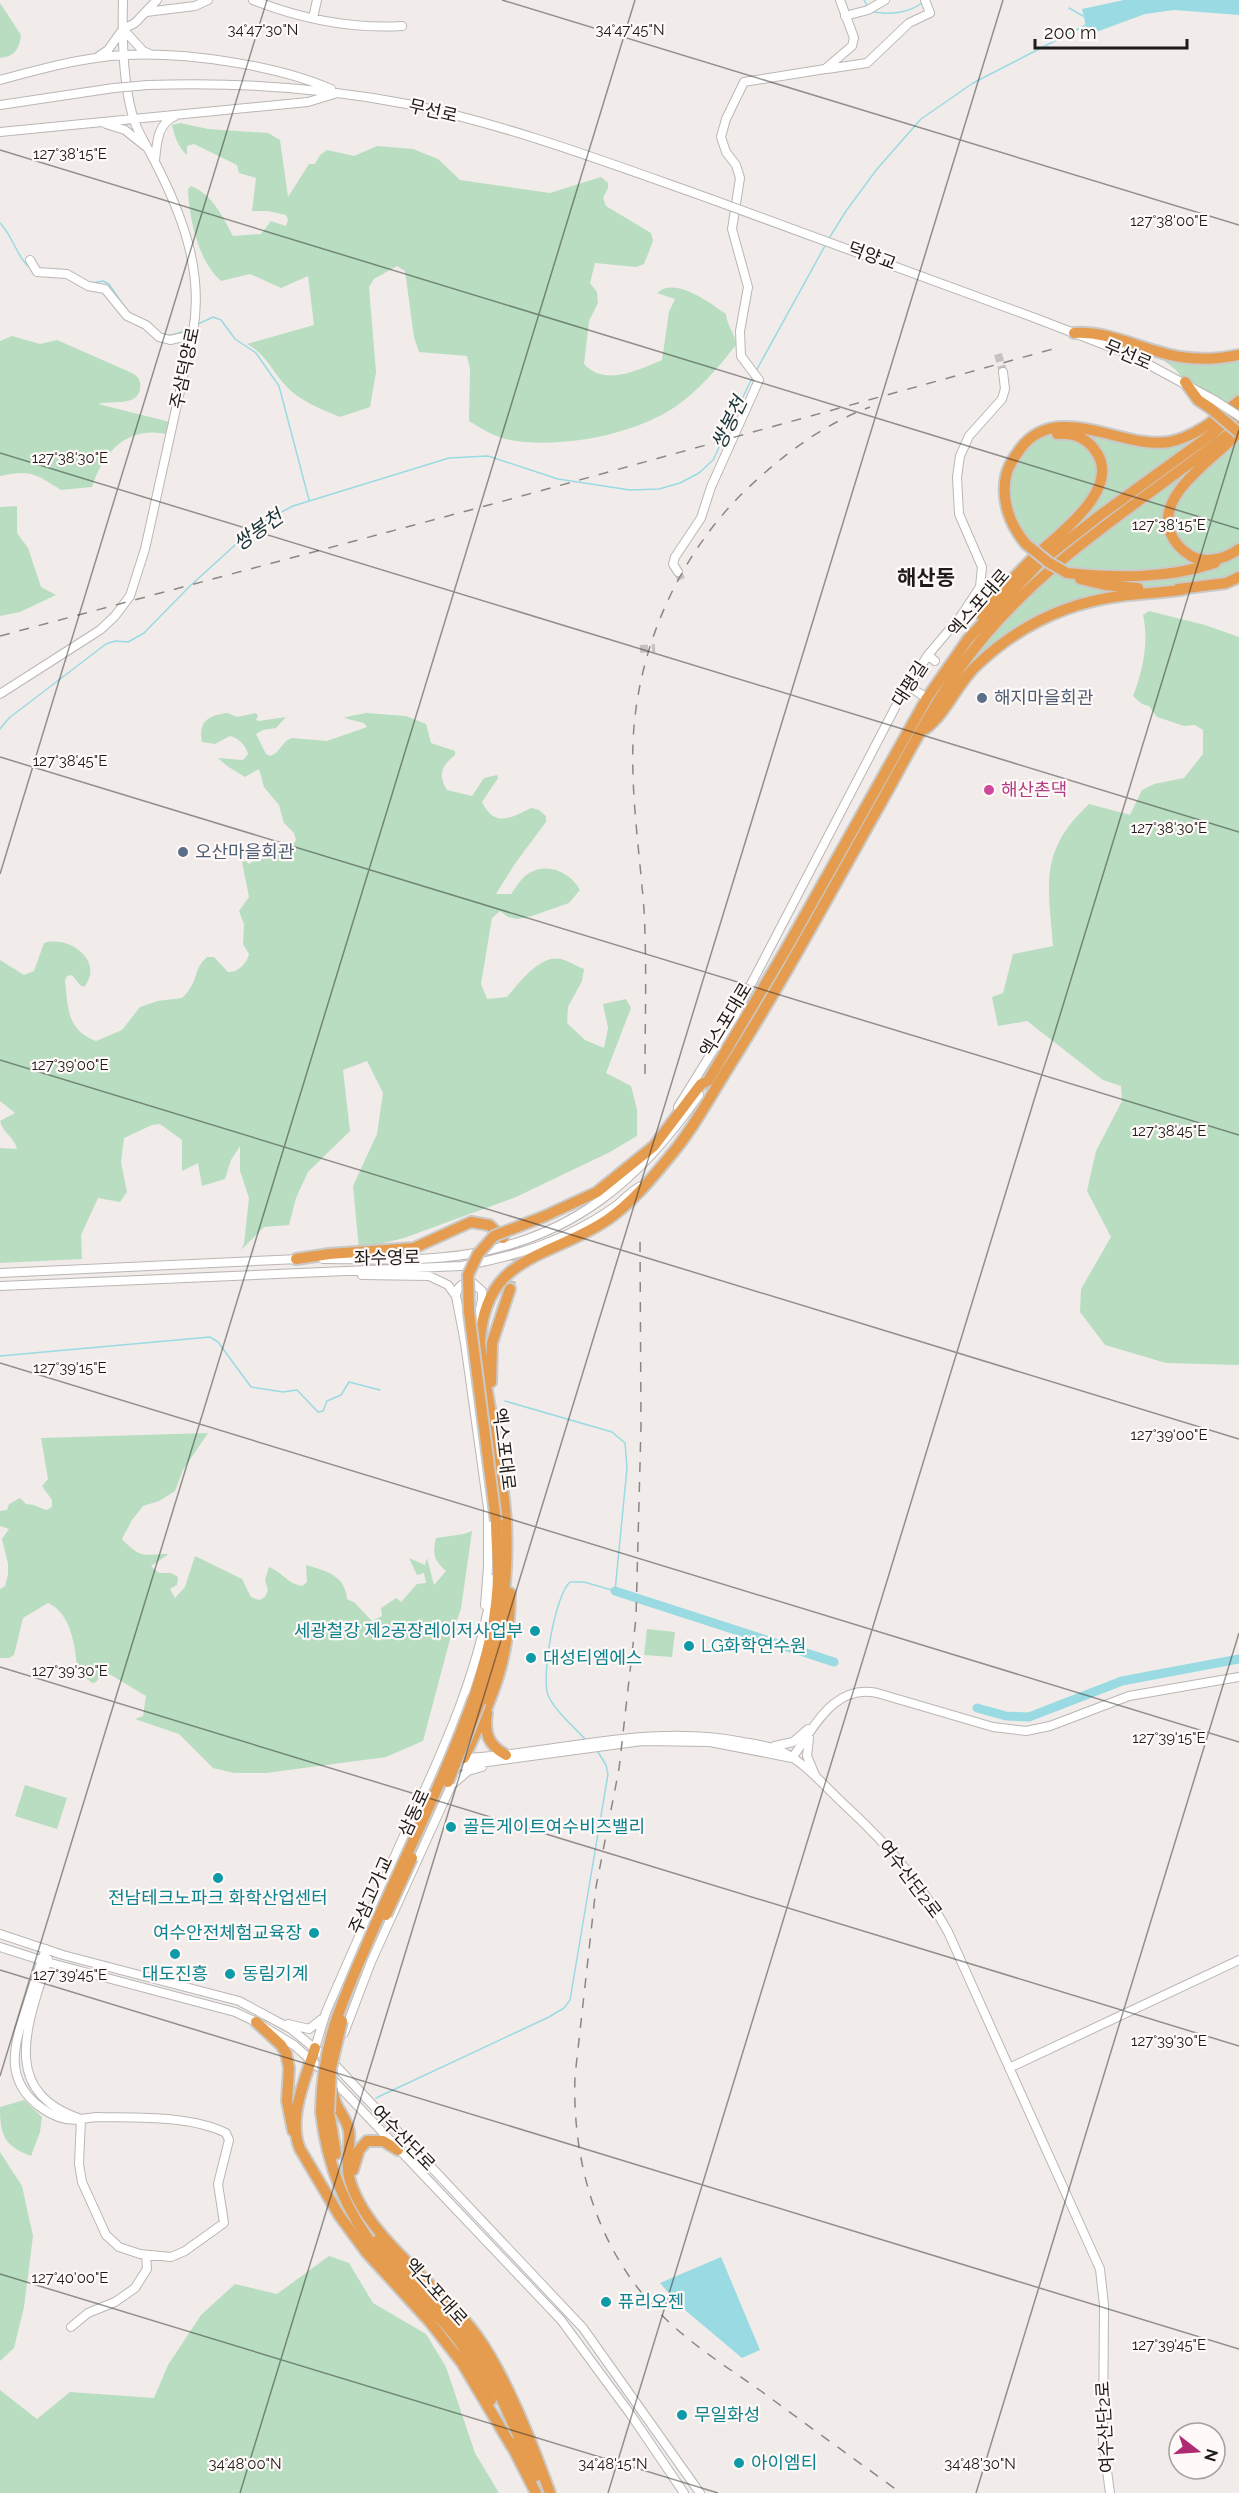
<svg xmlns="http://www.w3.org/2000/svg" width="1239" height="2493" viewBox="0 0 1239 2493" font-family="Raleway,'Noto Sans KR',sans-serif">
<rect width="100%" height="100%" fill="#f1ecea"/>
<path fill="#b8ddc1" d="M 0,3 L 21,35 C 19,50 15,56 0,58 Z
M 180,123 L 208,129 L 268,133 L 280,140 L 288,197 L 309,164 L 315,164 L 320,155 L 327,150 L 354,156 L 377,146 L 413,149 L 438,159 L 460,180 L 550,193 L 601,177 L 608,183 L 608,188 L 603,198 L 606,206 L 651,233 L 653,241 L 644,264 L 636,267 L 595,263 L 590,283 L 597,292 L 598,303 L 589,321 L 584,364 C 605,387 638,370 662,360 L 669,312 L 675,299 L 657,293 C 675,276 710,303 726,314 C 727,326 735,333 736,345 C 718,368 698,391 675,407 C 633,435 560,449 510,440 C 495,437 482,429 469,421 L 470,369 L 467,356 L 419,352 L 414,337 L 405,271 L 397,266 L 374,279 L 369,287 L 376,372 L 370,407 L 340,417 C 322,409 299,401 286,386 C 271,370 267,355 247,344 L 314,325 L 308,276 L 281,288 L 250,274 L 221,281 C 198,261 189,218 188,189 L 191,186 C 212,194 223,217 233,236 L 261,234 L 271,221 L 286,226 L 288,220 L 286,215 L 268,211 L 252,211 L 256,178 L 239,173 L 237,165 L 194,144 L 187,146 L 187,155 C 178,147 175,137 172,125 Z
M 12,336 L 40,344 L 57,340 L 132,373 C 139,377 141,381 140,389 C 137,407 112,400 98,404 L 174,423 L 171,435 C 130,424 104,449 92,487 L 61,490 C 36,474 30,469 0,476 L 0,341 Z
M 1239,355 L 1239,580 L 1064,610 L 975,667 L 957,653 L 1038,554 L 1026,544 L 1004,494 L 1019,451 L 1055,428 L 1171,441 L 1228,408 L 1185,382 L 1176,370 L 1158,356 Z
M 17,506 L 17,533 L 28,548 L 41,587 L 56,595 L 20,612 L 0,616 L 0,507 Z
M 1149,611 L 1205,625 L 1239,637 L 1239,1365 L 1166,1363 L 1105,1345 L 1080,1312 L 1081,1289 L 1111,1237 L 1087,1191 L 1096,1151 L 1122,1101 L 1121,1086 L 1103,1080 L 1027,1021 L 998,1026 L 992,997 L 1003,993 L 1013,954 L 1053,946 C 1048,883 1039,851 1089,804 L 1130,815 L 1142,790 L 1154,784 L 1184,778 L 1203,754 L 1203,730 L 1195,725 L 1184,726 L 1157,717 L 1149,706 L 1142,704 L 1133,696 C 1143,670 1149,642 1143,615 Z
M 228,713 L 237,717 L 256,713 L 258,716 L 256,720 L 259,721 L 286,717 L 276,728 L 263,730 L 256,734 L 266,754 L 270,756 L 276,753 L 286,741 L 292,738 L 327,741 L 367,727 L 364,723 L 344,718 L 346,717 L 366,713 L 406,716 L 426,724 L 431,743 L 455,751 L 455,755 C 442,766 437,774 447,790 L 472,796 L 484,778 L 497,775 L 498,778 L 482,802 C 495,829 512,817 531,808 L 539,810 L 546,816 L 546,822 L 514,865 L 496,894 L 511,894 C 515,889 518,883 523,878 C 542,860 569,870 580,890 L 569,903 L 532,916 L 517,919 L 508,917 L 500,911 L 492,918 L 481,984 L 487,999 L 507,997 C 519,983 540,954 561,959 C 569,961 576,966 584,969 L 582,981 L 568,1007 L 567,1023 L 585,1040 L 604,1048 L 608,1028 L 603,1004 L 626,999 L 631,1008 L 606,1073 L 631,1086 L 637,1109 L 637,1136 L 610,1152 L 516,1197 L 404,1238 L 359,1249 L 353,1186 L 377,1134 L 383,1093 L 367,1061 L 343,1070 L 350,1131 L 308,1172 L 296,1198 L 289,1225 L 264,1227 L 241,1250 L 244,1244 L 249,1198 L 240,1171 L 240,1146 L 231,1160 L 225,1179 L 202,1186 L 198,1163 L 182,1171 L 182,1140 L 160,1124 L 152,1125 L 124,1138 L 121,1162 L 127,1192 L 120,1202 L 98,1198 L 81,1235 L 82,1259 L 0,1263 L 0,1148 L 17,1149 C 14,1137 3,1133 0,1121 L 15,1113 L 0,1101 L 0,960 L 24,975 L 34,971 L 44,943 C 70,935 105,962 84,987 L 80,985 L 72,975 L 67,976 L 65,980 C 68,1006 66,1030 96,1041 L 122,1030 L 140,1007 L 158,1001 L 182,998 C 200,981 192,970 207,957 L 214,957 L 228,972 C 238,973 247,963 249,954 L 243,944 L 244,924 L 239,911 L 249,897 L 242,862 L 246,861 L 249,864 L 262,854 L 273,853 L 277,846 L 294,843 L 296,840 L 294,833 L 284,823 L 279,805 L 264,787 L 259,769 L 245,777 L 227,766 L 218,758 L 243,760 L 248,754 C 246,746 239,738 230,736 L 215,744 L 202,742 C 198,722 208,715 228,713 Z
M 208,1433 L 183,1470 L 175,1491 L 159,1501 L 143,1506 L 132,1520 L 122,1539 C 142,1560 143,1554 169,1554 L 151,1566 L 159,1573 L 171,1573 L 178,1577 L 177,1585 L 170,1589 L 175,1598 L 185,1587 L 195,1556 L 242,1579 L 251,1597 L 259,1600 L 265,1597 L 268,1590 L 265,1580 L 269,1567 C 282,1572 288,1584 302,1586 L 307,1582 L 306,1565 C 326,1571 345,1575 347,1599 L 355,1603 L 372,1621 L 382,1616 L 381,1608 L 396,1598 L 401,1602 L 417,1584 L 426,1583 L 424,1573 L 417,1575 L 409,1558 L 425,1565 L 427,1558 L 434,1585 L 446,1571 C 434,1560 432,1554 436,1538 L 464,1534 L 472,1531 L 461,1609 L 456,1622 L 458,1632 L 453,1628 L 423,1741 L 386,1757 L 266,1773 L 234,1773 L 213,1768 L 179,1734 L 135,1719 L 143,1716 L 146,1696 L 111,1675 L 101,1675 L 96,1682 L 92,1683 L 77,1670 C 76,1648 71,1613 48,1603 L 23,1618 L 14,1655 L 9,1658 L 0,1658 L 0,1589 L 5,1586 L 8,1575 L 8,1564 L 2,1539 L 9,1529 L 0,1526 L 0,1511 L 7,1510 L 9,1504 L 20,1498 L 26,1504 C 38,1505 38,1508 47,1510 L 52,1507 L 52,1500 L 42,1486 L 48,1479 L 41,1438 Z
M 647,1629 L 675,1632 L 672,1657 L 644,1655 Z
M 25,1785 L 67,1798 L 57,1829 L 15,1816 Z
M 24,2100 L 42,2117 L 40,2132 L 31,2156 C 4,2146 0,2135 0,2107 Z
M 0,2152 L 22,2186 L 33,2236 L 24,2307 L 14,2348 L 0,2361 Z
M 329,2256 L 349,2263 L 373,2303 L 426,2334 L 446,2367 L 475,2453 L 499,2493 L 0,2493 L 0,2390 L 37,2419 L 70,2392 L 154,2398 L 168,2365 L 201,2315 L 235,2284 L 277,2294 Z"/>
<path fill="#9adae2" d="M 1124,0 L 1239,0 L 1239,15 L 1174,10 L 1145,14 L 1088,35 L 1082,9 Z
M 721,2257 L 760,2350 L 742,2358 L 679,2305 L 660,2283 Z"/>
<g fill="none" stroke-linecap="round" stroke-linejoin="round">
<path stroke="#9adae2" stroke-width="1.5" d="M 864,0 L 868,7
M 1069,8 L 1083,16
M 874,12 C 890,15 910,13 923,2
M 0,223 C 12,234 19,262 31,268
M 828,240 L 846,211 L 877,169 L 921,119 L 973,83 L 1086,25
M 69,271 L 82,278
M 92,283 L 103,281 L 109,284 L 128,312
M 198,324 L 213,317 L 221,320 L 235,339 L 256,353 L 279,386 L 309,500
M 167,336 L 179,333 L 191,327
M 756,371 L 826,244
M 0,729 L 9,718 L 106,644 L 115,641 L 128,642 L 144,633 L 190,586 L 257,525 L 293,506 L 449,458 L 488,456 L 558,479 L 630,490 L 659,489 L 680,483 L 699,473 L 713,460 L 753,376
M 0,1356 L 210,1337 L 218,1342 L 251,1387 L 283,1392 L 297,1390 L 318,1412 L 323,1411 L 327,1401 L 341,1395 L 349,1382 L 380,1390
M 505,1401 L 612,1432 L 625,1443 L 627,1468 L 615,1591 L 584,1582 L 570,1582 C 555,1595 541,1677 548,1695 C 555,1711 573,1726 585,1739
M 376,2098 L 549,2017 L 564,2008 L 570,2000 L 608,1774 L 606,1765 L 598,1752"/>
<path stroke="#9adae2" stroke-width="9" d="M 615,1591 L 834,1662
M 977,1708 L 1006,1716 L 1029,1717 L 1122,1681 L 1239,1659"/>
<path stroke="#c7c2c1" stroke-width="8" stroke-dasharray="8 4" stroke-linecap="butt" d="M 998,354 L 1003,372
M 678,572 L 682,581
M 640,649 L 655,648"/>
<path stroke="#c7c2c1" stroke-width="10" stroke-dasharray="10 5" stroke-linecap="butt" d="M 503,1238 L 513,1259 L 510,1289"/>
<defs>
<path id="minor" d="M 253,0 C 301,19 350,29 402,26
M 146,12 L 195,6 L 208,0
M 845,16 L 868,10 L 885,0
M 313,18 L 317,0
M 123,29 L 143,51 L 150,54
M 99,56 L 108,50 L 123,29 L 135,23 L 157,0
M 827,69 L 867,63 L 909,23 L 930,13 L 925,0
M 0,80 C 40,69 84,57 125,55 C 186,52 276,65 331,89
M 148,85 C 235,82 321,87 407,104 C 509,125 609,163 708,198
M 0,105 L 114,88
M 106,124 L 125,130 L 145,146
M 0,132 L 308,102 L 334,94
M 155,160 C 157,143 157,124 175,116
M 30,260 L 37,272 L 67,274 L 88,286 L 105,289 L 127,316 L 146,325 L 159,337 L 170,340 L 192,335
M 1035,318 L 1131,355 L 1216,401
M 678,572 L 673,564 L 675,557 L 701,518 L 711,487 L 759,380 L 741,356 L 740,331 L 748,287 L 732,229 L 740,178 L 736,165 L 726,152 L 721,137 L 726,119 L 744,82 L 825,69 L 852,46 L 854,38 L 840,0
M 928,655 L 935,661
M 908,686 L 927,698
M 0,694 L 100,630 L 115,616 L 130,596 L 145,549 L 193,332 C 204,271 182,214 154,160 C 148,148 140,136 135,123 C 123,89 122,36 123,0
M 678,1107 L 735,1015 L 897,704 L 928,655 L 961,616 L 980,587 L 982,567 L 959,514 L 957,477 L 960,456 L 969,436 L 1002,399 L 1005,389 L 1003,372
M 323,1259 C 371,1259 421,1262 469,1254 C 573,1237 641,1179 699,1095
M 0,1273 L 299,1259
M 362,1275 L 429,1276 L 448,1285 L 456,1296 L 465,1343 L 488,1508 L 488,1567 L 485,1605
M 0,1286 L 461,1266 C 515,1257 572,1238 617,1205 C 624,1199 631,1192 639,1187
M 456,1296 C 457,1286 463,1282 473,1283 L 482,1291 L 482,1300 L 475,1331
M 809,1738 L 807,1756 L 815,1775
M 775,1746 L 793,1742 L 808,1729
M 792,1758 C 814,1728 833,1684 877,1693 L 993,1727 L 1026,1731 L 1050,1726 L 1129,1696 L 1239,1677
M 440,1759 C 542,1759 641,1721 743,1742 C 756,1744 771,1746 783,1752 C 807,1764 828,1790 848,1808 C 888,1845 922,1884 948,1932 L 1100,2269 L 1104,2305 L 1103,2441 L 1110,2493
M 451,1767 L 642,1741 L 710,1742 L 792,1758
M 454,1783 L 468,1771 L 482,1767
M 0,1934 L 63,1955 L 239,2001 L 291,2029 L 336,2066 L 583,2328 L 700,2493
M 0,1947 L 47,1962 L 235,2012 L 256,2022 L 294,2045 L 334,2081 L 561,2320 L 631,2415 L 684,2493
M 46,1949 C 39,1968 33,1987 27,2006 C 14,2045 2,2081 43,2109 C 55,2117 67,2122 81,2119 C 0,2092 26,2028 48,1959
M 288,2024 L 309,2029 L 322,2019
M 344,2033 L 371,1962 L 455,1777
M 315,2048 L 326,2012 C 354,1948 382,1884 411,1820 C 446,1744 482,1664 493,1579
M 1009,2068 L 1239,1960
M 96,2117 C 135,2118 190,2115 226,2133 L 229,2140 L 218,2184 L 224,2223 L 185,2251 L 171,2257 L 140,2254 L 119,2247 L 106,2235 L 82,2182 L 79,2164 L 81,2119 Z
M 71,2327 L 88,2313 L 115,2302 L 135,2288 L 147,2269 L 146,2255"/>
<path id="highway" d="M 1074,333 C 1103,331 1128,343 1156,351 C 1183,360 1211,361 1239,355
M 1185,382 L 1198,400 L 1210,408
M 1237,434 C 1215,458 1156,494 1170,532 C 1174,542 1181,550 1191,556 C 1206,564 1225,559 1239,549
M 1026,544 C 1010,525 1001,501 1006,476 C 1008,466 1015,456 1021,448 C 1057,400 1123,450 1169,442 C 1196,437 1217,418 1239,401
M 1067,573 C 1117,578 1166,579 1215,563
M 1080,579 L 1105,585 L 1138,588
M 1178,589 L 1226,583 L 1239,577
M 982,616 L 993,599 C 1007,585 1021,570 1035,556 C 1060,533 1125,487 1094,449 C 1085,437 1071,433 1057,434
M 925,729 C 947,713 957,683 977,665 C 1017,627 1066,603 1120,596 C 1142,593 1163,593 1185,589
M 545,1216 L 597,1192 L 654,1146 L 701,1084 L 708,1081 L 785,951 L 927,698 L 968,639 L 1039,563 L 1099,516 L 1212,434 L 1239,410
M 296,1259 L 329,1254 L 414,1248 L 471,1222 L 489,1225 L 503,1238
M 491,1382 L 492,1343 L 510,1289
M 474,1697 C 487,1657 498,1615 498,1572 C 498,1555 496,1538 496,1521
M 480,1702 C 500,1644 509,1582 506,1521 C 502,1461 487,1403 480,1343 C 484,1254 549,1259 607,1220 C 632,1203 652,1178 671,1155 C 693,1129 710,1097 728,1068 C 782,983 829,895 878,808 C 905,760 930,710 962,665 C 1036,562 1142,503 1239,426
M 487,1713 C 484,1733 488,1745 506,1755
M 464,1758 C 492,1698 510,1661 510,1593
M 256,2022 L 281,2045 L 286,2053 L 289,2068 L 287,2101 L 293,2131
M 315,2048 C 306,2078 287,2118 300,2149 L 339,2215 L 367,2253 L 430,2322 L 462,2363 L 512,2447
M 333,2090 C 333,2107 346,2115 349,2131 C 351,2147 345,2162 349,2177 C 364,2237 441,2286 477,2336 C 507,2378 532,2444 550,2493
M 321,2112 C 327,2166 345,2212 380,2254 C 404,2282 432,2307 455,2336 C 470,2355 480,2378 491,2400
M 329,2112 L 336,2154
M 353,2170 L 359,2150 L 367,2141 L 383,2141 L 398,2150
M 378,2240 C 408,2279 448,2310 476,2351 C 499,2387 518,2437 536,2476
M 510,2442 L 536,2493"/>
</defs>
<use href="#minor" stroke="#bbb6b4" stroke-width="10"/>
<use href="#highway" stroke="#c9c9c8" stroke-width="14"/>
<use href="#minor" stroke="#fff" stroke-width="8"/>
<use href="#highway" stroke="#e69c4f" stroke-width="10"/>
<path stroke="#8a8786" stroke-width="1.5" stroke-dasharray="10 10" stroke-linecap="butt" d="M 0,636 L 500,502 L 1053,349
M 645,1074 C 645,1019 647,965 644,910 C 640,855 631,798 633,742 C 637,647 680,552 749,487 C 784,454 824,424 870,407
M 640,1242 L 641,1425 L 636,1618 L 619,1769 L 596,1887 L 575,2076 C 572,2160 596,2245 654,2307 C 684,2340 724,2365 761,2391 C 807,2425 854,2459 901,2493"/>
<defs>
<path id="minor-bridge" d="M 114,88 L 148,85
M 708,198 L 1035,318
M 1216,401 L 1239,416"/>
<path id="highway-bridge" d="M 1210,408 L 1239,433
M 1026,544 L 1048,562 L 1067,573
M 496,1521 L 469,1312 L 468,1275 L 478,1254 L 494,1236 L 545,1216
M 448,1782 L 480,1702
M 386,1915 L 412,1858
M 321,2112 C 322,2041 343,2000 370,1937 C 404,1857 445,1779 474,1697
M 329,2112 L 331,2068 L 342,2021"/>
</defs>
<use href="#minor-bridge" stroke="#bbb6b4" stroke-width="10" stroke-linecap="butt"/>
<use href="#highway-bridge" stroke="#c9c9c8" stroke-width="14" stroke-linecap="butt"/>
<use href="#minor-bridge" stroke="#fff" stroke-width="8"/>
<use href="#highway-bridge" stroke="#e69c4f" stroke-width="10"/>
</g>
<path fill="none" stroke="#1d1c1b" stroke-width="1.5" stroke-opacity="0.45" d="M 502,0 L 1239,225M 0,150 L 1239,529M 0,453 L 1239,832M 0,757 L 1239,1135M 0,874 L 267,0M 0,1060 L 1239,1439M 0,1363 L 1239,1742M 0,1667 L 1239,2046M 0,1970 L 1239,2349M 0,2076 L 635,0M 0,2274 L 718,2493M 240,2493 L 1003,0M 608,2493 L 1239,430M 976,2493 L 1239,1633"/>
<g fill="#5c6f8a" stroke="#fff9f7" stroke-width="2">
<circle cx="982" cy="698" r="6"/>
<circle cx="183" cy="852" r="6"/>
</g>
<circle fill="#d1479c" stroke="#fff9f7" stroke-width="2" cx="989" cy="790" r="6"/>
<g fill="#0f9aa8" stroke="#fff9f7" stroke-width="2">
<circle cx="535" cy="1631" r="6"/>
<circle cx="689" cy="1646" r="6"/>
<circle cx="531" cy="1658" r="6"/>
<circle cx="451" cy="1827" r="6"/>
<circle cx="218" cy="1878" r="6"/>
<circle cx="314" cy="1933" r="6"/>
<circle cx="175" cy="1954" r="6"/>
<circle cx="230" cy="1974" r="6"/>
<circle cx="606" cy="2302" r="6"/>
<circle cx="682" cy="2415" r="6"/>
<circle cx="739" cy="2463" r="6"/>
</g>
<g text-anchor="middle" stroke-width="4.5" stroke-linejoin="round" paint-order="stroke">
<g font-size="18" fill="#1d1c1b" stroke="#fff9f7">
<text transform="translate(433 111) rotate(13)" y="6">무선로</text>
<text transform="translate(872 256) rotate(20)" y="6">덕양교</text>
<text transform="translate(1128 355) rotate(23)" y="6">무선로</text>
<text transform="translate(185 368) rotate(-78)" y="6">주삼덕양로</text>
<text transform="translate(979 603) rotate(-49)" y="6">엑스포대로</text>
<text transform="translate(910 684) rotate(-57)" y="6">대평길</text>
<text transform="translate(726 1020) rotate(-59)" y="6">엑스포대로</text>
<text transform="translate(387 1258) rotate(-1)" y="6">좌수영로</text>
<text transform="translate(504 1449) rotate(83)" y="6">엑스포대로</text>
<text transform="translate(414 1813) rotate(-65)" y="6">삼동로</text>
<text transform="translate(910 1879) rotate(53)" y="6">여수산단2로</text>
<text transform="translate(371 1895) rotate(-66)" y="6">주삼고가교</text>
<text transform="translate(403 2138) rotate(46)" y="6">여수산단로</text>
<text transform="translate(436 2292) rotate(48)" y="6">엑스포대로</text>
<text transform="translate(1105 2427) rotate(-93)" y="6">여수산단2로</text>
</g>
<g font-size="18" fill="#4e5e75" stroke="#fff9f7" text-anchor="start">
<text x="994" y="704">해지마을회관</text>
<text x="195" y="858">오산마을회관</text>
</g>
<g font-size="18" fill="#b23c85" stroke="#fff9f7" text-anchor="start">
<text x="1001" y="796">해산촌댁</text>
</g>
<g font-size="18" fill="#0d838f" stroke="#fff9f7" text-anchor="start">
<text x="523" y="1637" text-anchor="end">세광철강 제2공장레이저사업부</text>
<text x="701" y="1652">LG화학연수원</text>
<text x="543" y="1664">대성티엠에스</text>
<text x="463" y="1833">골든게이트여수비즈밸리</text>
<text x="218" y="1904" text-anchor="middle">전남테크노파크 화학산업센터</text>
<text x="302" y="1939" text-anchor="end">여수안전체험교육장</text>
<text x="175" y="1980" text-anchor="middle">대도진흥</text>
<text x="242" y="1980">동림기계</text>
<text x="618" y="2308">퓨리오젠</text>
<text x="694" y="2421">무일화성</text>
<text x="751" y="2469">아이엠티</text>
</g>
<g font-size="20" font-style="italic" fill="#17363b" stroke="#fff9f7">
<text transform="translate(729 423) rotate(-64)" y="7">쌍봉천</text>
<text transform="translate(258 530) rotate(-35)" y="7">쌍봉천</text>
</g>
<g font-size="21" font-weight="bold" fill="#1d1c1b" stroke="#fff9f7">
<text x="926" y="585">해산동</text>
</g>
</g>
<g font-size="15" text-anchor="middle" fill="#1d1c1b" stroke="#fff9f7" stroke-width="4.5" stroke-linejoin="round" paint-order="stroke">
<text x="263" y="35">34°47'30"N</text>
<text x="630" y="35">34°47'45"N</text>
<text x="70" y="159">127°38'15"E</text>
<text x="1169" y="226">127°38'00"E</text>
<text x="70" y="463">127°38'30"E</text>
<text x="1169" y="530">127°38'15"E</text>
<text x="70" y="766">127°38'45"E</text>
<text x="1169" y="833">127°38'30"E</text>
<text x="70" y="1070">127°39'00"E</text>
<text x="1169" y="1136">127°38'45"E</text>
<text x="70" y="1373">127°39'15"E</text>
<text x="1169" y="1440">127°39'00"E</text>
<text x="70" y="1676">127°39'30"E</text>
<text x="1169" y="1743">127°39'15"E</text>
<text x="70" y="1980">127°39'45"E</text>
<text x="1169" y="2046">127°39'30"E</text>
<text x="70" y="2283">127°40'00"E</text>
<text x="1169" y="2350">127°39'45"E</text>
<text x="245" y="2469">34°48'00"N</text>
<text x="613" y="2469">34°48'15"N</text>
<text x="980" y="2469">34°48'30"N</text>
</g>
<g transform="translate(1197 2451) rotate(107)"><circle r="28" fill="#fff9f7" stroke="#a5a19f" stroke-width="1.5"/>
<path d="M0-4.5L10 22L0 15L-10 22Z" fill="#ae2a73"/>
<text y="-9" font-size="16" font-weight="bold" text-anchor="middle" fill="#1d1c1b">N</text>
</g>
<path d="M1035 39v9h152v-9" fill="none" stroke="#1d1c1b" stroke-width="3"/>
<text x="1044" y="39" font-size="18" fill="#1d1c1b" stroke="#fff9f7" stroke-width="4.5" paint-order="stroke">200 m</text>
</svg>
